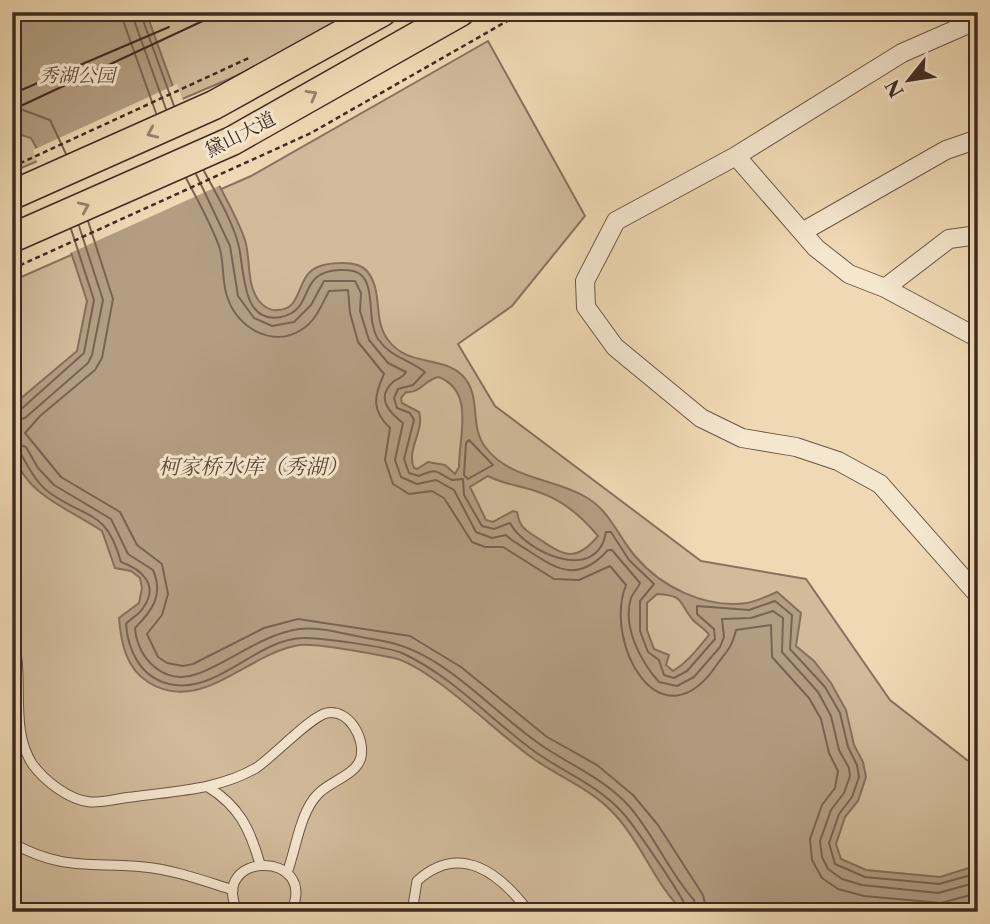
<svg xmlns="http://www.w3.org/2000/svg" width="990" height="924" viewBox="0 0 990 924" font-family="'Libre Caslon Text','Noto Serif SC',serif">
<rect width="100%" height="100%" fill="#efd9b4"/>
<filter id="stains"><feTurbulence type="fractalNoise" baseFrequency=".00286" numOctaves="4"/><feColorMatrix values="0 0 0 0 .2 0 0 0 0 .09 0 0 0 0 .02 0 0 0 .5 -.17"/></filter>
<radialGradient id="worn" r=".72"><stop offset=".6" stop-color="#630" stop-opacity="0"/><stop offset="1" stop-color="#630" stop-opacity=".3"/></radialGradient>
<path fill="#d1bb9b" stroke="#88735e" stroke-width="2" d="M 12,12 L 356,12 L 280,57 L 12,172 Z
M 488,41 L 585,216 L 512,306 L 458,344 L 495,406 L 701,561 L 806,579 L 890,700 L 967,760 L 978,763 L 978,912 L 12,912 L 12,281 L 251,176 Z"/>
<path fill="#b39e82" stroke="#85705c" stroke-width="2" fill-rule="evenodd" d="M 12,12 L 146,12 C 161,53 175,96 193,136 C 209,171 232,203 245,240 C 251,260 246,284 259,301 C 263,306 270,311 277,310 C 300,310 297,285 309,273 C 317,264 332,263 343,263 C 352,263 361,264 367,271 C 384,292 372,319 388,340 C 408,367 440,355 462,375 C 483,396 468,426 486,448 C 510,479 552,478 584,496 C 610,510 617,535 635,556 C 661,587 706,609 747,603 C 757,601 768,596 777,592 L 801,613 L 796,646 L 814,661 L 831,683 L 846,710 L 854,745 L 863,762 L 866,777 L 858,801 L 845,817 L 836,844 L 841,859 L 866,870 L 940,877 L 978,865 L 978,912 L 684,912 C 656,886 643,846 617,817 C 593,789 560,778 531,757 C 497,733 431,667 394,658 C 373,654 319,643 300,645 C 249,652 200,716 148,682 C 126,668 121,643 119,618 L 139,603 L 142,588 L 140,578 L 131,571 L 115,568 L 102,531 C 65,506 12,490 12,437 C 12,422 11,412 19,400 L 77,351 L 87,301 L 37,149 L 31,138 L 12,132 ZM 439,377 C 475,392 459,435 459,467 L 455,474 L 445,465 L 428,462 L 417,469 L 414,468 C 406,449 425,430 419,412 L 402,403 L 401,398 L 406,392 C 420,394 425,379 439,377 ZM 488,476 C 505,485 523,486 541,493 C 564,501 583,518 598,536 C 574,565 562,554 536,537 C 524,529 520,528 517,512 L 513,511 L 493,522 L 486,520 L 470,487 ZM 657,594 C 685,596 677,600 692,619 C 697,625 705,628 709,635 C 698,648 688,662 673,671 L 666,665 L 669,655 L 654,649 L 647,630 L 647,603 Z"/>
<path fill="#efd9b4" d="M 177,84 L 196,135 L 223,184 L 68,254 L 33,150 Z"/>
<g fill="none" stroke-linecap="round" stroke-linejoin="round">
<path stroke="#796452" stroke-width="2" d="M 120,12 L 156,113
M 131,12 L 166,109
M 140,12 L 174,106
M 12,106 L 50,120 L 66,154
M 204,171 C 216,194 231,218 238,243 C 245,267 240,325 281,317 C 316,310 296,272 339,270 C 345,270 354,269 360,274 C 376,286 366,320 378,339 C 391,358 409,359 425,372 L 413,385 L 398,389 L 394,398 L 397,408 L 410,413 L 414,420 L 404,459 L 409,473 L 419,476 C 439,467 435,472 452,480 L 463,479 L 464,495 L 482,526 L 494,529 L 510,523 C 525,552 597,585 606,532 L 611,532 L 629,560 L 654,584 L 640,601 L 640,631 L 648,652 L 659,660 L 664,675 L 674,678 L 687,671 L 715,639 L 714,629 L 697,614 L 697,606 L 749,610 L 775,601 L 792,615 L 790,649 L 825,687 L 840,713 L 848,747 L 857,765 L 859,777 L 852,797 L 839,814 L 829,843 L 835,864 L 865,877 L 939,884 L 978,873
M 196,174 L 230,246 L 238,296 L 254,318 L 272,326 L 294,322 L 311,305 L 324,281 L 355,281 L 361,293 L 360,311 L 369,340 L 388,363 L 406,372 C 403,378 399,377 393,382 C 375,398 390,413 403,423 L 395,460 L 401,477 L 417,484 L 436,480 L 454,490 L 476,532 L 492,538 L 506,535 C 513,542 520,545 529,551 C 559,571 579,582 608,550 L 612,550 L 640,583 C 638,588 633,593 631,598 C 622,627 641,662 659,682 L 677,686 L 694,677 L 720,647 L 724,637 L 722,619 L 751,618 L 773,611 L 783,618 L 782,652 L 818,692 L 831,716 L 839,750 L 849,768 L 850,776 L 844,793 L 831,810 L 820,841 L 822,857 L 828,869 L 842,879 L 862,885 L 938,893 L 978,882
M 186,178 C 198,201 210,222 219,246 C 225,263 221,283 228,299 C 238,328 273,348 301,330 C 316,321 321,306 329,291 L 348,290 L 350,313 L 358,342 L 384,374 C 374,396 371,410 390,428 L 385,460 L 393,484 L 409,494 L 432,491 L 444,498 L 472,542 L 485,547 L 503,547 L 554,579 L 579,580 L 610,566 L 626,585 C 603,643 660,747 716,666 C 727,650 731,650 736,630 L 771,625 L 772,657 L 809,698 L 821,719 L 829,753 L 838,771 L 835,788 L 822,805 L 810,839 L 812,860 L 822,878 L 838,889 L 864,896 L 941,903 L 978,893
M 88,221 L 113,299 L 102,358 L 95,370 L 40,416 L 25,433 L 61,477 L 120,512 L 137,545 L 162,564 L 168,594 L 162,615 L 147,634 L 158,657 L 167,663 L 183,666 L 193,664 L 264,628 L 298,619 L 410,636 L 461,667 L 547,737 L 597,765 L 633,795 L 658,825 L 703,895 L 707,912
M 12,413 L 19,411 L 84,353 L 94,300 L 71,229
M 12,422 L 25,418 L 88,363 L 92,355 L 103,300 L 79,226
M 469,440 L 493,465 L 468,479 L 464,475 L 466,443 Z
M 12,442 L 26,447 L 38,468 L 54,485 L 111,519 L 128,554 L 153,570 C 164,595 152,611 135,628 C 137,659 165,686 197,674 C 232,661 261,635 299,629 C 323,626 354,637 378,640 C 444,650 488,709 541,745 C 570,765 603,778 628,805 C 654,834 668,871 694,900 L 697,912
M 12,451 L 21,454 C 29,468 36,483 50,493 C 88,520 106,509 121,562 C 141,569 160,585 143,608 C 139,615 131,618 126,624 C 128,650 140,677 169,684 C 217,695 255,640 302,638 C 317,637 388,647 402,653 C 452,676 490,719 534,751 C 563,772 596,784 621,811 C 632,822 687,902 688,912"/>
<defs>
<path id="lane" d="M 12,635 C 26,676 8,728 33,765 C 45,781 69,800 90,802 C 103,803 119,798 132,797 C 174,791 218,790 256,768 C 274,756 311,716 327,713 C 349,709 365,738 361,757 C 357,775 330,781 318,794 C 300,812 296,849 287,873
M 208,787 C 239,806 250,829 260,864
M 12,843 C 63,871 90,862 144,867 C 175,870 204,881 233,890
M 238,912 C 207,851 320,849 291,912
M 412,912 L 417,881 C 460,842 500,873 529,912"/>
<path id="street" d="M 978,24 L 966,25 L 902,53 L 736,156 L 616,221 L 585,281 L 586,307 L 615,347 L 701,418 L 742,438 L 796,447 L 838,461 L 880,484 L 978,595
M 736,156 L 816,248 L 849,274 L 885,288 L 978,338
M 802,232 L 946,150 L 978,139
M 885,288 L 949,239 L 978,235"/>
<path id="primary" d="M 12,195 L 214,105 L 382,12
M 12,238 L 232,141 L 460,12"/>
</defs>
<use href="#lane" stroke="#6b5646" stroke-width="11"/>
<use href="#street" stroke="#6b5646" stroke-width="20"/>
<use href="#primary" stroke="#3f2b22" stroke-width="31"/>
<path stroke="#3f2b22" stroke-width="2.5" stroke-dasharray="5 3.5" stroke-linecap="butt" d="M 12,167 L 251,57
M 12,269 L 311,133 L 523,12"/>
<use href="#lane" stroke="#f5e6ce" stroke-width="9"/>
<use href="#street" stroke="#f5e6ce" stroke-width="18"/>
<use href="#primary" stroke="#efd9b4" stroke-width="28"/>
<path stroke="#3f2b22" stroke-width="2" d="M 12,94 L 169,27
M 12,110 L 222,12"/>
</g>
<defs><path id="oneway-chevron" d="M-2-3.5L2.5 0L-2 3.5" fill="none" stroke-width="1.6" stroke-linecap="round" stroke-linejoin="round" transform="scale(1.75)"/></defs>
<g stroke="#97826b">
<use href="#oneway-chevron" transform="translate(312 95) rotate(-29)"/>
<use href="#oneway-chevron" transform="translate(152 133) rotate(156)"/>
<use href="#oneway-chevron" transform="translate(84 207) rotate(-24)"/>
</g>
<g text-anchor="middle" stroke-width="6" stroke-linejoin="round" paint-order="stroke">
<g font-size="19" font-style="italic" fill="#5c483a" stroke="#f5e6ce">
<text x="77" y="82">秀湖公园</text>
</g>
<g font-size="19" fill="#3f2b22" stroke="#f5e6ce">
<text transform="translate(240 134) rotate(-27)" y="7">黛山大道</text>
</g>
<g font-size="21" font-style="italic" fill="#5c483a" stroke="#f5e6ce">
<text x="253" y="474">柯家桥水库（秀湖）</text>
</g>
</g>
<rect width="990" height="924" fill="none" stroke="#efd9b4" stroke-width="42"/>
<rect x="14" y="14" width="962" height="896" fill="none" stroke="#3f2b22" stroke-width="3.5"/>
<rect x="21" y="21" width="948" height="882" fill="none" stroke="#3f2b22" stroke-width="2"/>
<g transform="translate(909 80) rotate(240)" stroke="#f5e6ce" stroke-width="5" paint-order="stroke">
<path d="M0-5L12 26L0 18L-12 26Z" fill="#3f2b22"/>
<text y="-10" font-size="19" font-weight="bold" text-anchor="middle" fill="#3f2b22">N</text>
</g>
<rect width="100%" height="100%" filter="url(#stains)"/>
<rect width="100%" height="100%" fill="url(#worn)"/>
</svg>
